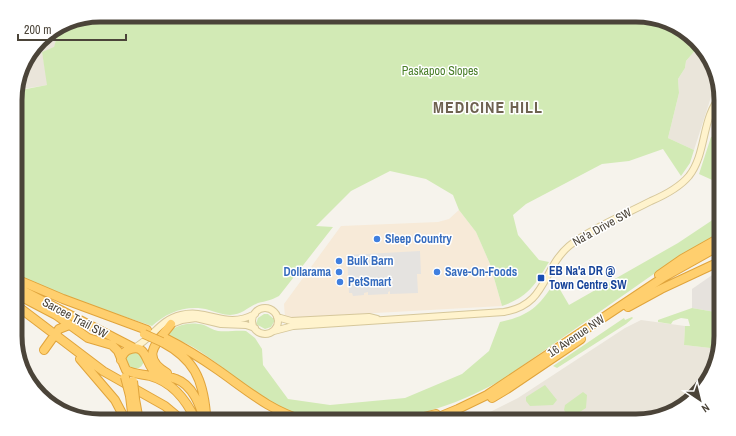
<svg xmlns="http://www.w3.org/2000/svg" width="736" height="436" viewBox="0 0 736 436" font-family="'Archivo Narrow',sans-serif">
<rect width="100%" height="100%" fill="#f6f3ec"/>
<path fill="#eae5da" d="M 60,26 L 54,48 L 42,52 L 48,85 L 16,90 L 24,62 L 44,36 Z
M 699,46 L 707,53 L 719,89 L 711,97 L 694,150 L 668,138 L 679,93 L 678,79 L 685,68 L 686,61 Z
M 641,320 L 685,326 L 684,345 L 719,349 L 709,378 L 679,409 L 641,421 L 472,421 L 518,398 L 625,328 Z"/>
<path fill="#f7ead8" d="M 459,210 L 476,232 L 490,264 L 502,306 L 285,318 L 284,304 L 341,226 L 438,222 L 449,219 Z"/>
<path fill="#e6e2dd" d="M 721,269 L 721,313 L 692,308 L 692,289 Z"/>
<path fill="#d2eab5" d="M 100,15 L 636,15 L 678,27 L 699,46 L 686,61 L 685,68 L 678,79 L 679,93 L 668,138 L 694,150 L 690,163 L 681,176 L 663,149 L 629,161 L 602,164 L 526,204 L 513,215 L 518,235 L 539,260 L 549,262 C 535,285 528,297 502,306 L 490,264 L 476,232 L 459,210 L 453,195 L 426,179 L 390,171 L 351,191 L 316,226 L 333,227 L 279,296 C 272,300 266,301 258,303 C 248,307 242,315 230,315 C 223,315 216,312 209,310 C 188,304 167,312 152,326 L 55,293 L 16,276 L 16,91 L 47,85 L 42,52 L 54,47 L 60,26 L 68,21 Z
M 721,134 L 721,184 L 699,174 L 711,137 Z
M 721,210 L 721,236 L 668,264 L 502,380 C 450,408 409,421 350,421 C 325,421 302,419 279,408 C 248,391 223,365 193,347 C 184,342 174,338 165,334 C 177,325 189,321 204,325 C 209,327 213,330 218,331 C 228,332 237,330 246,331 L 255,338 L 262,349 L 263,365 L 288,399 L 330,405 L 405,398 L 462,374 L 489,351 L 500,322 C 529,316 540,306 555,281 L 569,305 L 678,243 L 711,221 Z
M 692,308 L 721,313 L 721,341 L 719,349 L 684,345 L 685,326 L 690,326 L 688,319 L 681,318 L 673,321 L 671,324 L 658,322 L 658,320 Z
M 264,314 L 268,314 L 275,320 L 271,327 L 265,329 L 256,324 L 258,318 Z
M 632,317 L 633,318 L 626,324 L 557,368 L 553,366 L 624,318 L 625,320 Z
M126 360a9 9 0 1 1 18 0a9 9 0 1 1-18 0Z
M 545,385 L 557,400 L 553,405 L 530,406 L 526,401 L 526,397 Z
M 583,392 L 587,395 L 586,408 L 572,417 L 568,416 L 564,410 L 565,405 Z"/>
<path fill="#e5e3e0" d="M 420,251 L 421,274 L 417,274 L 418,293 L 390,294 L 390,291 L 388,292 L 388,294 L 368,295 L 368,292 L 364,293 L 364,295 L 353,296 L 352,293 L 349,293 L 347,255 Z"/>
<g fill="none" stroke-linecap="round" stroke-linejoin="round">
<defs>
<path id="secondary" d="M252 321a13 13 0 1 1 26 0a13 13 0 1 1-26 0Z
M 277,317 L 291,321 L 369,317 L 377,319
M 169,325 L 182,320 L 196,318 L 221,324 L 246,325 L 255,328
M 274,331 L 293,326 L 504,312 C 547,305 542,269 569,246 C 588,230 628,213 651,201 C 665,195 679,188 689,176 C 707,153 701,118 721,96
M 134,348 C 153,338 159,320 181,315 C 209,308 225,330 255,314"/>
<path id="highway" d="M 659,275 L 682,259 L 721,237
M 16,279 L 63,299 L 147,330
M 16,287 L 134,348
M 16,294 L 56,315 L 88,338 L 112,345 L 118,351 L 126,370 C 133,374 142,374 150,376 C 172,382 187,401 196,421
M 16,305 L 103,371 L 165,406 L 183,421
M 628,307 L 661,289 L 721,261
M 165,338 C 183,347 201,358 218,370 C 248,391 269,410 305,421
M 162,342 C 194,359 203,379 206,414
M 44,350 L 59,329 L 69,325
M 80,359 L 115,400 L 126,421
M 121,360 C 122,355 125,350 131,349 C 147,344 146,365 155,372 C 161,376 169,376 176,379 C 193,385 200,406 205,421
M 167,373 C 138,356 159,341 171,324
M 130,396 L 133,421
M 492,398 L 507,389 L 581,339
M 135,399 L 139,421
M 408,421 L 436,414
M 429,421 L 458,409 L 487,395 L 664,277 L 721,245
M 448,421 L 455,417"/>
</defs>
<use href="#secondary" stroke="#d6c79b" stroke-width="8"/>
<use href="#highway" stroke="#e0a43c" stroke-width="10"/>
<use href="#secondary" stroke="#fff3cd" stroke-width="6"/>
<use href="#highway" stroke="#ffcf6e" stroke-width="8"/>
<defs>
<path id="highway-bridge" d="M 144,334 L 162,342
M 125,377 L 130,396
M 133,381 L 135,399"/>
</defs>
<use href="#highway-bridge" stroke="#e0a43c" stroke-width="10" stroke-linecap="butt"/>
<use href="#highway-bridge" stroke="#ffcf6e" stroke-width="8"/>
</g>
<g fill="#3f7fe0" stroke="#fff" stroke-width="1.5">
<circle cx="377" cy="239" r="4"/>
<circle cx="339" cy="261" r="4"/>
<circle cx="339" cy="272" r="4"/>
<circle cx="437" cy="272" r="4"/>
<circle cx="340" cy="282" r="4"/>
</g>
<rect fill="#1a4fb4" stroke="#fff" stroke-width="1.5" x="537" y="274" width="8" height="8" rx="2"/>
<g text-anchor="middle" stroke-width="3" stroke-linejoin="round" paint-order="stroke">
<g font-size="12" fill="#4a7f2a" stroke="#fff">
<text x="440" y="75">Paskapoo Slopes</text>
</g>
<g font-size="12" fill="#4b4439" stroke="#fff">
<text transform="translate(602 227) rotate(-29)" y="4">Na'a Drive SW</text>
<text transform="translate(75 318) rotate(28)" y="4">Sarcee Trail SW</text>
<text transform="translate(576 336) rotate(-34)" y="4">16 Avenue NW</text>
</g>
<g font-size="12" font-weight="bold" fill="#366cbe" stroke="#fff" text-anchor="start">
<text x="385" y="243">Sleep Country</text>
<text x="347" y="265">Bulk Barn</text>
<text x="331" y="276" text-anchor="end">Dollarama</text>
<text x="445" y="276">Save-On-Foods</text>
<text x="348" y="286">PetSmart</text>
</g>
<g font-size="12" font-weight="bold" fill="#164399" stroke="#fff" text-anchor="start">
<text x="549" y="275">EB Na'a DR @<tspan x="549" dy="14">Town Centre SW</tspan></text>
</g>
<g font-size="16" font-weight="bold" letter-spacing="1" fill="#6e6250" stroke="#fff">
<text x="488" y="113">MEDICINE HILL</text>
</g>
</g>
<path d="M0 0H736V436H0ZM100 22H636A78 78 0 0 1 714 100V336A78 78 0 0 1 636 414H100A78 78 0 0 1 22 336V100A78 78 0 0 1 100 22Z" fill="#fff" fill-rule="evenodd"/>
<path fill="none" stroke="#4b4439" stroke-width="5" d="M100 22H636A78 78 0 0 1 714 100V336A78 78 0 0 1 636 414H100A78 78 0 0 1 22 336V100A78 78 0 0 1 100 22Z"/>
<g transform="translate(700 400) rotate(145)" stroke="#ffffff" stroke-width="3" paint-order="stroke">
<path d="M0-3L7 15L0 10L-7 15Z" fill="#4b4439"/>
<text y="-6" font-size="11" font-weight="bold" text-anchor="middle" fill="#4b4439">N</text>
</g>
<path d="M18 34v6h108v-6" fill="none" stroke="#4b4439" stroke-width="2"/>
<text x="24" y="34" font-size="12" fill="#4b4439" stroke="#ffffff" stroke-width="3" paint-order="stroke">200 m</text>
</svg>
